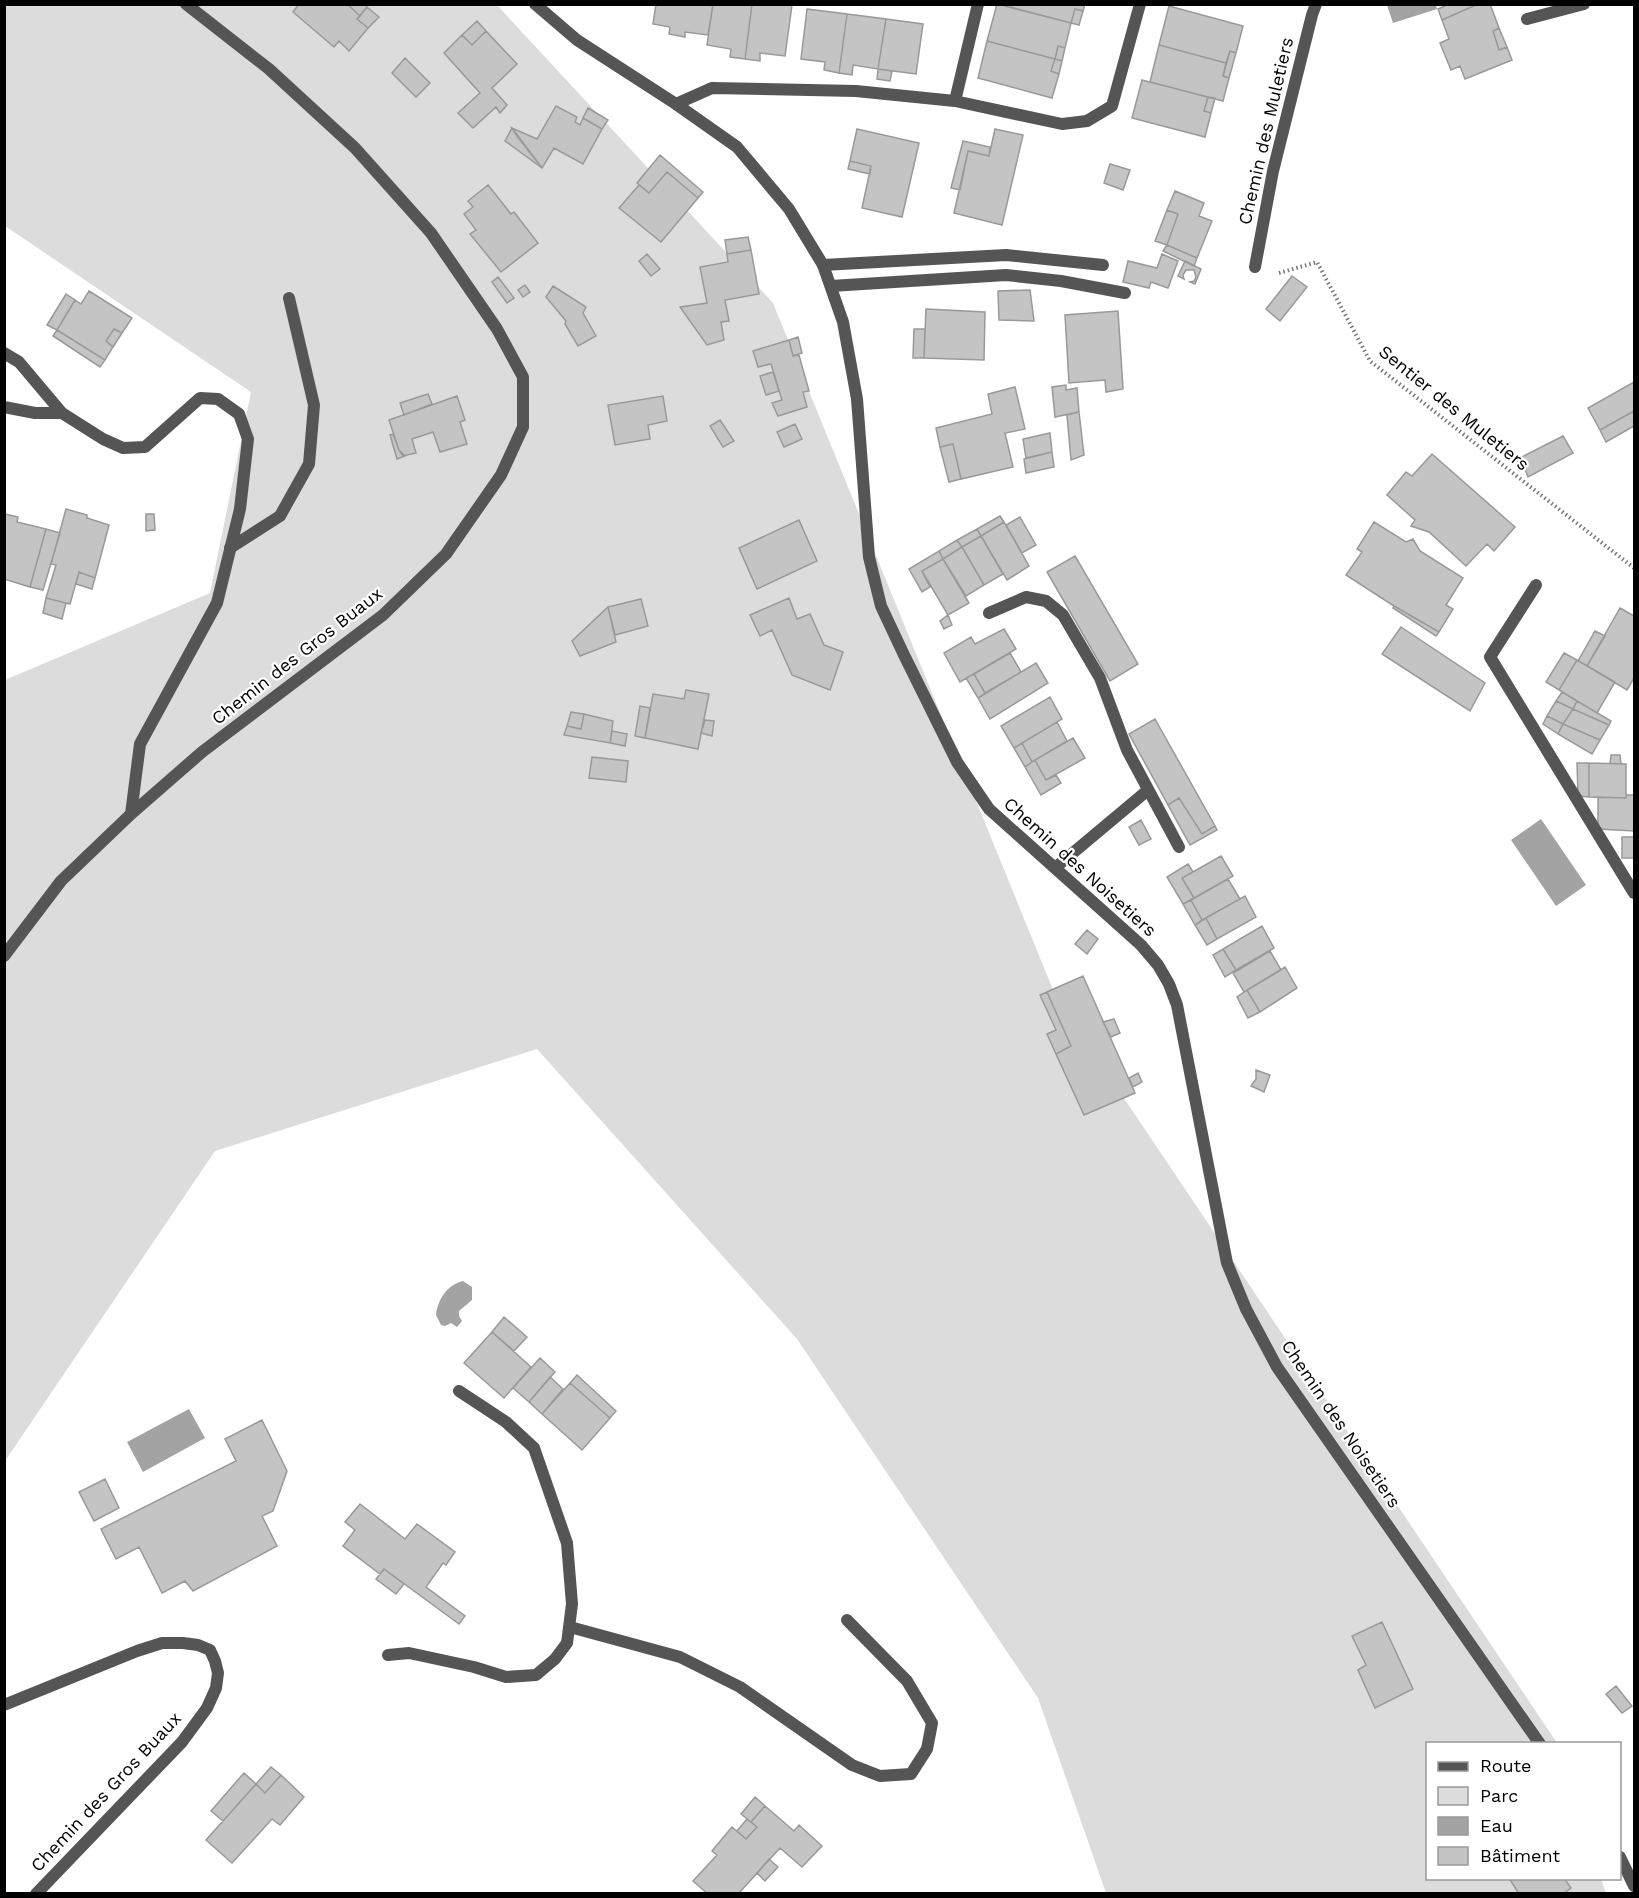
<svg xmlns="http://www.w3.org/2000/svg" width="1639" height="1898" viewBox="0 0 1639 1898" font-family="'Work Sans',sans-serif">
<rect width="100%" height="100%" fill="#fff"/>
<path fill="#dcdcdc" d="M 5,5 L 497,5 L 773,303 L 1056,997 L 1557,1743 L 1428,1744 L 1428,1878 L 1601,1879 L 1606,1893 L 1106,1893 L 1038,1698 L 797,1339 L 537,1049 L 215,1151 L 5,1461 L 5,680 L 210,593 L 251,392 L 5,226 Z"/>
<path fill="#a3a3a3" d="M 1387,5 L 1436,5 L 1437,9 L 1393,23 Z
M 1541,819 L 1586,885 L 1556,906 L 1511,840 Z
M 463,1281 L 472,1287 L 472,1300 L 459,1311 L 459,1316 L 462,1321 L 457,1327 L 451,1323 L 445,1326 L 441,1325 L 436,1315 C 438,1299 447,1285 463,1281 Z
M 189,1409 L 205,1438 L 143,1472 L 127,1442 Z"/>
<path fill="#c4c4c4" stroke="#999" stroke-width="1.5" d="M 299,4 L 347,4 L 360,16 L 357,19 L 368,28 L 349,51 L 339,41 L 334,47 L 293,12 Z
M 347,4 L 364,4 L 367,7 L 360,16 Z
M 656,4 L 713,4 L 708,35 L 685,32 L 685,37 L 669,34 L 670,27 L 653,24 Z
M 713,4 L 752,4 L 745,59 L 730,57 L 731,49 L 707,45 Z
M 752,4 L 792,5 L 785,56 L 760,53 L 760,61 L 745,59 Z
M 997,4 L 1071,23 L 1065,48 L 1058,46 L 1055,59 L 987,41 Z
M 1006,4 L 1085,4 L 1083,11 L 1075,9 L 1071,23 L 1006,6 Z
M 1449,4 L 1478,4 L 1442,20 L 1438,9 Z
M 1478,4 L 1490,4 L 1499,28 L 1493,31 L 1499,50 L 1507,47 L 1512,60 L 1465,79 L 1460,66 L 1451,70 L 1440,43 L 1449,39 L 1442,20 Z
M 1169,6 L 1243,26 L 1236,53 L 1230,51 L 1226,63 L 1159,45 Z
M 367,7 L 379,17 L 368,28 L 357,19 Z
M 807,9 L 847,14 L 839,73 L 824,70 L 825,62 L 801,59 Z
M 1075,9 L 1083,11 L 1079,25 L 1071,23 Z
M 847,14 L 886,19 L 878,69 L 853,65 L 852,75 L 839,73 Z
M 886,19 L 923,24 L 916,74 L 878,69 Z
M 477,21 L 486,31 L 472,45 L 462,35 Z
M 1499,28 L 1507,47 L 1499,50 L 1493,31 Z
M 486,31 L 517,64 L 492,88 L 507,105 L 500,113 L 496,107 L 473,128 L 458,113 L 480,93 L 444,53 L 462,35 L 472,45 Z
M 987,41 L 1055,59 L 1051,71 L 1059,74 L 1052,98 L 978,78 Z
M 1159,45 L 1226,63 L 1223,76 L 1229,78 L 1223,101 L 1150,82 Z
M 1058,46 L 1065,48 L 1062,61 L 1055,59 Z
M 1230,51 L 1236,53 L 1229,78 L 1223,76 Z
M 405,58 L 430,83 L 416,97 L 392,73 Z
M 1055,59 L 1062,61 L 1059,74 L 1051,71 Z
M 878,69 L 892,71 L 890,81 L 877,79 Z
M 1142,80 L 1208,97 L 1204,111 L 1211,113 L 1205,137 L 1132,118 Z
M 1208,97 L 1215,98 L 1211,113 L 1204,111 Z
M 556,106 L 577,117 L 575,122 L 580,125 L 583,118 L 602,129 L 583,164 L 554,148 L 542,168 L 512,128 L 537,139 Z
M 588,108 L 608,120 L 602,129 L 583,118 Z
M 512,128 L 517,136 L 542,168 L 505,141 Z
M 857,129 L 919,143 L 902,217 L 862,208 L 871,166 L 850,161 Z
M 995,129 L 1023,135 L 1002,225 L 954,213 L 968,151 L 989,156 Z
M 963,141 L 990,147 L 989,156 L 968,151 L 960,190 L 951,188 Z
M 660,155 L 703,192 L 698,198 L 667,172 L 649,193 L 637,183 Z
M 850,161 L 871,166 L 870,174 L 848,169 Z
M 1110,164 L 1130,170 L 1123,190 L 1104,183 Z
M 667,172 L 698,198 L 661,242 L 619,208 L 639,185 L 649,193 Z
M 488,185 L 511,214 L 514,212 L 538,243 L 501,272 L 470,234 L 476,230 L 464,214 L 473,207 L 468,201 Z
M 1175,191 L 1204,203 L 1199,216 L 1212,221 L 1197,258 L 1167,245 L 1178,214 L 1167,210 Z
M 1167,210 L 1178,214 L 1167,245 L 1155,241 Z
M 748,237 L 751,250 L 727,254 L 725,240 Z
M 1167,245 L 1197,258 L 1194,266 L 1163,251 Z
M 751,250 L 759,294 L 725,300 L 729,321 L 721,322 L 724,340 L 707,345 L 680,307 L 707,303 L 700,267 L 728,262 L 727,254 Z
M 647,254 L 660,269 L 651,276 L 639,261 Z
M 1162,254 L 1178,261 L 1168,288 L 1151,282 L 1149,288 L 1123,282 L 1128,261 L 1157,268 Z
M 1185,261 L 1201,269 L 1195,284 L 1190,282 L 1194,281 L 1196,277 L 1194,270 L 1186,270 L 1183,275 L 1184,279 L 1178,276 Z
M 1292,276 L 1307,287 L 1280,321 L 1266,309 Z
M 498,277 L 514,298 L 507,303 L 492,282 Z
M 525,285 L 530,292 L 523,297 L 518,290 Z
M 553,286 L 586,307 L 583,313 L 596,336 L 578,346 L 565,324 L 566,321 L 546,297 Z
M 1030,290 L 1034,321 L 999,320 L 998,291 Z
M 89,291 L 132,318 L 122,333 L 114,329 L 106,341 L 113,347 L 105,360 L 57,330 L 75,300 L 81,304 Z
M 66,294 L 75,300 L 57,330 L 47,325 Z
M 926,309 L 985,312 L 984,360 L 924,358 Z
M 1118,311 L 1123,389 L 1106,392 L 1105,380 L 1069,383 L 1065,315 Z
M 114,329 L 122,333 L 113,347 L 106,341 Z
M 914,329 L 925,329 L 924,358 L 913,358 Z
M 57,330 L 105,360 L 100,367 L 53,336 Z
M 798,337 L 802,353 L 793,356 L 789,340 Z
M 789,340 L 793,356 L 799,355 L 809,391 L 803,392 L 807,407 L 778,416 L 772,403 L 782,400 L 771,364 L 758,367 L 753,351 Z
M 773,372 L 779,391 L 766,395 L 760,376 Z
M 1634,382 L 1634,411 L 1600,430 L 1588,408 Z
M 1066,385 L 1066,390 L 1077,388 L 1079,412 L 1055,417 L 1052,387 Z
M 1015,387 L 1025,429 L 1005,433 L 1013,467 L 961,479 L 953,444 L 940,447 L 936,428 L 992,414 L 988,394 Z
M 428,394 L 432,404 L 404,415 L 400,403 Z
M 457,396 L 465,420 L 460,422 L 467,444 L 440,452 L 433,432 L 412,439 L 416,453 L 403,456 L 399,450 L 389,420 Z
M 663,396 L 667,421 L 648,425 L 650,439 L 615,445 L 608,405 Z
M 1634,411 L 1634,426 L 1606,442 L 1600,430 Z
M 1079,412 L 1084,455 L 1071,460 L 1067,415 Z
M 720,420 L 734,441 L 723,447 L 710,426 Z
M 795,424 L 802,439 L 784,447 L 777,432 Z
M 1050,433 L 1052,452 L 1026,458 L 1023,439 Z
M 393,434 L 399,450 L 405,456 L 397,459 L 390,435 Z
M 1563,436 L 1573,453 L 1528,477 L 1525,469 L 1516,460 Z
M 953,444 L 961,479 L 949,482 L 940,447 Z
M 1052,452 L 1054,467 L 1026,473 L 1024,459 Z
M 1432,454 L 1515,527 L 1494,551 L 1487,544 L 1466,566 L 1429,532 L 1411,526 L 1415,520 L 1387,495 L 1406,472 L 1412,476 Z
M 66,509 L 87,515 L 87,518 L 109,525 L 95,578 L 79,572 L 70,604 L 46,598 L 56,565 L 51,564 Z
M 5,514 L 18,517 L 17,522 L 46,529 L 30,587 L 4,579 Z
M 146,514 L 154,514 L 155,530 L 146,531 Z
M 1000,516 L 1004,522 L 981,536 L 977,529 Z
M 1020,517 L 1036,545 L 1022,553 L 1006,525 Z
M 799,520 L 817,561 L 757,589 L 739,548 Z
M 1004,522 L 1029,566 L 1007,580 L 981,536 Z
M 1374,522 L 1406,542 L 1413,539 L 1420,551 L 1463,578 L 1446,605 L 1453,609 L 1439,632 L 1394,606 L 1346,575 L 1362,552 L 1357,549 Z
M 46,529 L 60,533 L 43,590 L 30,587 Z
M 977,529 L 981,536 L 962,547 L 957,540 Z
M 981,536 L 1003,574 L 984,585 L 962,547 Z
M 957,540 L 962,547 L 943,559 L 939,551 Z
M 962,547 L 984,585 L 966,596 L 943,559 Z
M 939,551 L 943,559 L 922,571 L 930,587 L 922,592 L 909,569 Z
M 1075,556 L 1138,664 L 1110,681 L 1047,572 Z
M 943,559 L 969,603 L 948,615 L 922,571 Z
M 79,572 L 95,578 L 92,589 L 76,584 Z
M 46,598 L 66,603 L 62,619 L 43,613 Z
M 789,598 L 797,619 L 810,614 L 824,645 L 843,652 L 830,690 L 792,675 L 772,630 L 760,636 L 750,615 Z
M 641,599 L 648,626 L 615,635 L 608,607 Z
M 1394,606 L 1439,632 L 1436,636 L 1393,608 Z
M 608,607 L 616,642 L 580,656 L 572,641 Z
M 1620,608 L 1634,616 L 1634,678 L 1627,690 L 1587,666 Z
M 948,615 L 952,625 L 944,629 L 940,621 Z
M 1401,627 L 1485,683 L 1470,711 L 1382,654 Z
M 1004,629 L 1016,649 L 960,682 L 944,653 L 971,637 L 975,644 Z
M 1595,631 L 1605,636 L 1587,666 L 1578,661 Z
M 1010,653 L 1021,672 L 985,693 L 974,674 Z
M 1564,653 L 1577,660 L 1559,690 L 1546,682 Z
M 1577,660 L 1615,682 L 1597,713 L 1559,690 Z
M 1036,663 L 1048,683 L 990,719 L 978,698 Z
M 974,674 L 985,693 L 978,698 L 966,678 Z
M 686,690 L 709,694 L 698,749 L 645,738 L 653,694 L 684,699 Z
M 1562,692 L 1577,701 L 1573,709 L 1556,701 Z
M 1050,697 L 1062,719 L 1014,748 L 1001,726 Z
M 1556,701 L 1573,709 L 1563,724 L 1547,716 Z
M 1577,701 L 1611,721 L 1609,725 L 1573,709 Z
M 640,706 L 650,708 L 645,738 L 635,736 Z
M 1573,709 L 1609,725 L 1600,740 L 1563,724 Z
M 571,712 L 584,714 L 581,729 L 567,726 Z
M 584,714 L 613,721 L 610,743 L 564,735 L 567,726 L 581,729 Z
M 1547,716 L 1563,724 L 1558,734 L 1543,724 Z
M 1155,719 L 1215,826 L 1202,834 L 1179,798 L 1168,805 L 1129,734 Z
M 705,720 L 714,721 L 712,736 L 701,733 Z
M 1057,722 L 1067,741 L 1032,762 L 1022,743 Z
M 1563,724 L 1600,740 L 1592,754 L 1558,734 Z
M 612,731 L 627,734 L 625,746 L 610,743 Z
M 1073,738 L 1085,758 L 1046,780 L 1035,760 Z
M 1022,743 L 1032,762 L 1025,767 L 1014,748 Z
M 1611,755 L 1620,755 L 1621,764 L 1610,764 Z
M 592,757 L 628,761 L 626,782 L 589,778 Z
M 1035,760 L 1046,780 L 1056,775 L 1061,783 L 1041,795 L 1025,767 Z
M 1577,763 L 1589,763 L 1589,797 L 1578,796 Z
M 1589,763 L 1626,764 L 1626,798 L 1589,797 Z
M 1626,795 L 1634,795 L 1634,831 L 1598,829 L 1598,797 L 1626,798 Z
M 1179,798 L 1202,834 L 1215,826 L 1217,830 L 1190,845 L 1168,805 Z
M 1141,820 L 1151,839 L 1139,845 L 1129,827 Z
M 1622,837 L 1634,837 L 1634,858 L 1622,858 Z
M 1221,856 L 1233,876 L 1194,898 L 1182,878 Z
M 1188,864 L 1193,872 L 1182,878 L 1194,898 L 1183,904 L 1167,877 Z
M 1228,879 L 1240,899 L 1202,920 L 1191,900 Z
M 1245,896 L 1256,917 L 1217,939 L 1206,918 Z
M 1191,900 L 1202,920 L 1195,925 L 1183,904 Z
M 1206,918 L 1217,939 L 1207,945 L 1195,925 Z
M 1262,926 L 1274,948 L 1236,970 L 1223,949 Z
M 1087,930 L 1098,939 L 1087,954 L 1075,944 Z
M 1223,949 L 1236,970 L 1225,977 L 1213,955 Z
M 1270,951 L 1281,970 L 1244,992 L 1233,973 Z
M 1285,967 L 1297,988 L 1260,1012 L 1247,990 Z
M 1083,976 L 1135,1093 L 1084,1115 L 1056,1054 L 1071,1046 L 1047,992 Z
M 1247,990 L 1260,1012 L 1248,1018 L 1237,997 Z
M 1047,992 L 1071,1046 L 1056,1054 L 1047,1034 L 1056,1030 L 1040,995 Z
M 1114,1019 L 1120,1033 L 1111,1037 L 1103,1022 Z
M 1256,1070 L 1270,1075 L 1264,1092 L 1251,1086 L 1256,1079 Z
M 1138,1073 L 1142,1082 L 1133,1087 L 1129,1078 Z
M 504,1317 L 527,1337 L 514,1351 L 492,1332 Z
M 492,1332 L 531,1367 L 504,1398 L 464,1363 Z
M 540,1358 L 555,1372 L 529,1402 L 513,1388 Z
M 577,1375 L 616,1411 L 610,1418 L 570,1383 Z
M 550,1377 L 563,1389 L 542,1414 L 529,1402 Z
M 570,1383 L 610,1418 L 582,1450 L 542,1414 Z
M 262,1420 L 287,1471 L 273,1511 L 262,1516 L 277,1546 L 193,1591 L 185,1581 L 162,1593 L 139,1547 L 116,1559 L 101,1529 L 236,1461 L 225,1439 Z
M 105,1479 L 119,1508 L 94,1521 L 79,1492 Z
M 360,1504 L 405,1539 L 417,1524 L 455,1552 L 446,1565 L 443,1563 L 426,1587 L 465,1616 L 459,1624 L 384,1569 L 380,1574 L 343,1546 L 355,1530 L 345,1522 Z
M 384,1569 L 404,1584 L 396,1594 L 376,1579 Z
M 1382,1622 L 1413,1689 L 1375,1708 L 1358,1670 L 1366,1665 L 1352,1636 Z
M 1616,1686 L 1632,1706 L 1622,1713 L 1606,1694 Z
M 271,1767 L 281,1775 L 265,1793 L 256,1784 Z
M 244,1773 L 256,1784 L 223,1821 L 211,1811 Z
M 281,1775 L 304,1797 L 280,1825 L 272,1819 L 232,1863 L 206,1840 L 256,1784 L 265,1793 Z
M 755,1797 L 765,1806 L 751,1822 L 741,1814 Z
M 765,1806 L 794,1831 L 799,1825 L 822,1846 L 802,1867 L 780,1848 L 738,1894 L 708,1894 L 693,1881 L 717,1855 L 712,1851 L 732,1827 L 746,1839 L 757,1827 L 751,1822 Z
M 747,1819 L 757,1827 L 746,1839 L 737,1831 Z
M 769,1859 L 778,1867 L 765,1881 L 757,1873 Z
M 1509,1878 L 1564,1878 L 1571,1888 L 1563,1894 L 1519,1894 Z"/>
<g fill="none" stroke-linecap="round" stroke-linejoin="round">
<path stroke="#777" stroke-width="4" stroke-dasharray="1.5 3" stroke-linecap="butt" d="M 1279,273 L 1317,262 L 1370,361 L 1634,568"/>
<path stroke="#555" stroke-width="12" d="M 1527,19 L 1584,4
M 955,101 L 978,4
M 676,104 L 712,88 L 856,91 L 955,101 L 1062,124 L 1087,121 L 1112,106 L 1140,4
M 823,265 L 1006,255 L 1103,265
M 831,286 L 1006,275 L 1061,281 L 1125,293
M 230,548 L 280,516 L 309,464 L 314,405 L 289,298
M 989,613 L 1026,597 L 1046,601 L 1063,615 L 1100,678 L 1127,750 L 1179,847
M 1056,867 L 1148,790
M 570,1627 L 680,1657 L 740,1687 L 852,1765 L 880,1776 L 911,1774 L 927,1749 L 932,1723 L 907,1681 L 847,1620
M 388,1655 L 409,1653 L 474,1667 L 506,1677 L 536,1675 L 555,1659 L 567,1643 L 572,1604 L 567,1543 L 534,1448 L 506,1422 L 459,1391"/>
<path stroke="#555" stroke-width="12" d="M 535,4 L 577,40 L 676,104 L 737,147 L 789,209 L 823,265 L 843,322 L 857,399 L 869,557 L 881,606 L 904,655 L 957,762 L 989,809 L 1141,945 L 1158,965 L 1169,984 L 1177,1005 L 1227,1263 L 1246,1309 L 1277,1367 L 1540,1744
M 1255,267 L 1273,171 L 1312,15 L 1316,4
M 4,353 L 19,362 L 62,413 L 103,439 L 123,448 L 145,447 L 200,398 L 218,399 L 239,414 L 248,439 L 240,509 L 217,603 L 140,744 L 131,814
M 4,407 L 35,413 L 62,413
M 1536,585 L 1490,657 L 1634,893
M 4,956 L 61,881 L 131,814 L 202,752 L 383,615 L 446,554 L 501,475 L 523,427 L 523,377 L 497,329 L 431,233 L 355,148 L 269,69 L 186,4
M 4,1705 L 137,1651 L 162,1643 L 183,1643 L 198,1645 L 210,1650 L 215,1661 L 218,1673 L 216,1688 L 207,1708 L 182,1742 L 36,1894
M 1620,1857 L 1634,1886"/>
</g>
<g text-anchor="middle" stroke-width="4.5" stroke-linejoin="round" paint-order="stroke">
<g font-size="18" fill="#000" stroke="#fff">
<text transform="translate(1266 131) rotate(-77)" y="6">Chemin des Muletiers</text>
<text transform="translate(1454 408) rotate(39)" y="6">Sentier des Muletiers</text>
<text transform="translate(297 656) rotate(-38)" y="6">Chemin des Gros Buaux</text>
<text transform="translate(1080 867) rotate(42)" y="6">Chemin des Noisetiers</text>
<text transform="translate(1341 1424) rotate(56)" y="6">Chemin des Noisetiers</text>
<text transform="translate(106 1792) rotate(-47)" y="6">Chemin des Gros Buaux</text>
</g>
</g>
<rect width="1639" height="1898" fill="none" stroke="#000000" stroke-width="12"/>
<rect x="1426" y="1742" width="195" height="138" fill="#ffffff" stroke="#999999" stroke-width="1.5"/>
<rect x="1438" y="1762" width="30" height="9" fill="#555555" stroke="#999999" stroke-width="1.5"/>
<text x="1480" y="1772" font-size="18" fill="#000000">Route</text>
<rect x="1438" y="1787" width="30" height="18" fill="#dcdcdc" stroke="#999999" stroke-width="1.5"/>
<text x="1480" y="1802" font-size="18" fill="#000000">Parc</text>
<rect x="1438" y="1817" width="30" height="18" fill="#a3a3a3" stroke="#999999" stroke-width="1.5"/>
<text x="1480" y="1832" font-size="18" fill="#000000">Eau</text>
<rect x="1438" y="1847" width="30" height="18" fill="#c4c4c4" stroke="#999999" stroke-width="1.5"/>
<text x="1480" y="1862" font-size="18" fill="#000000">Bâtiment</text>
</svg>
